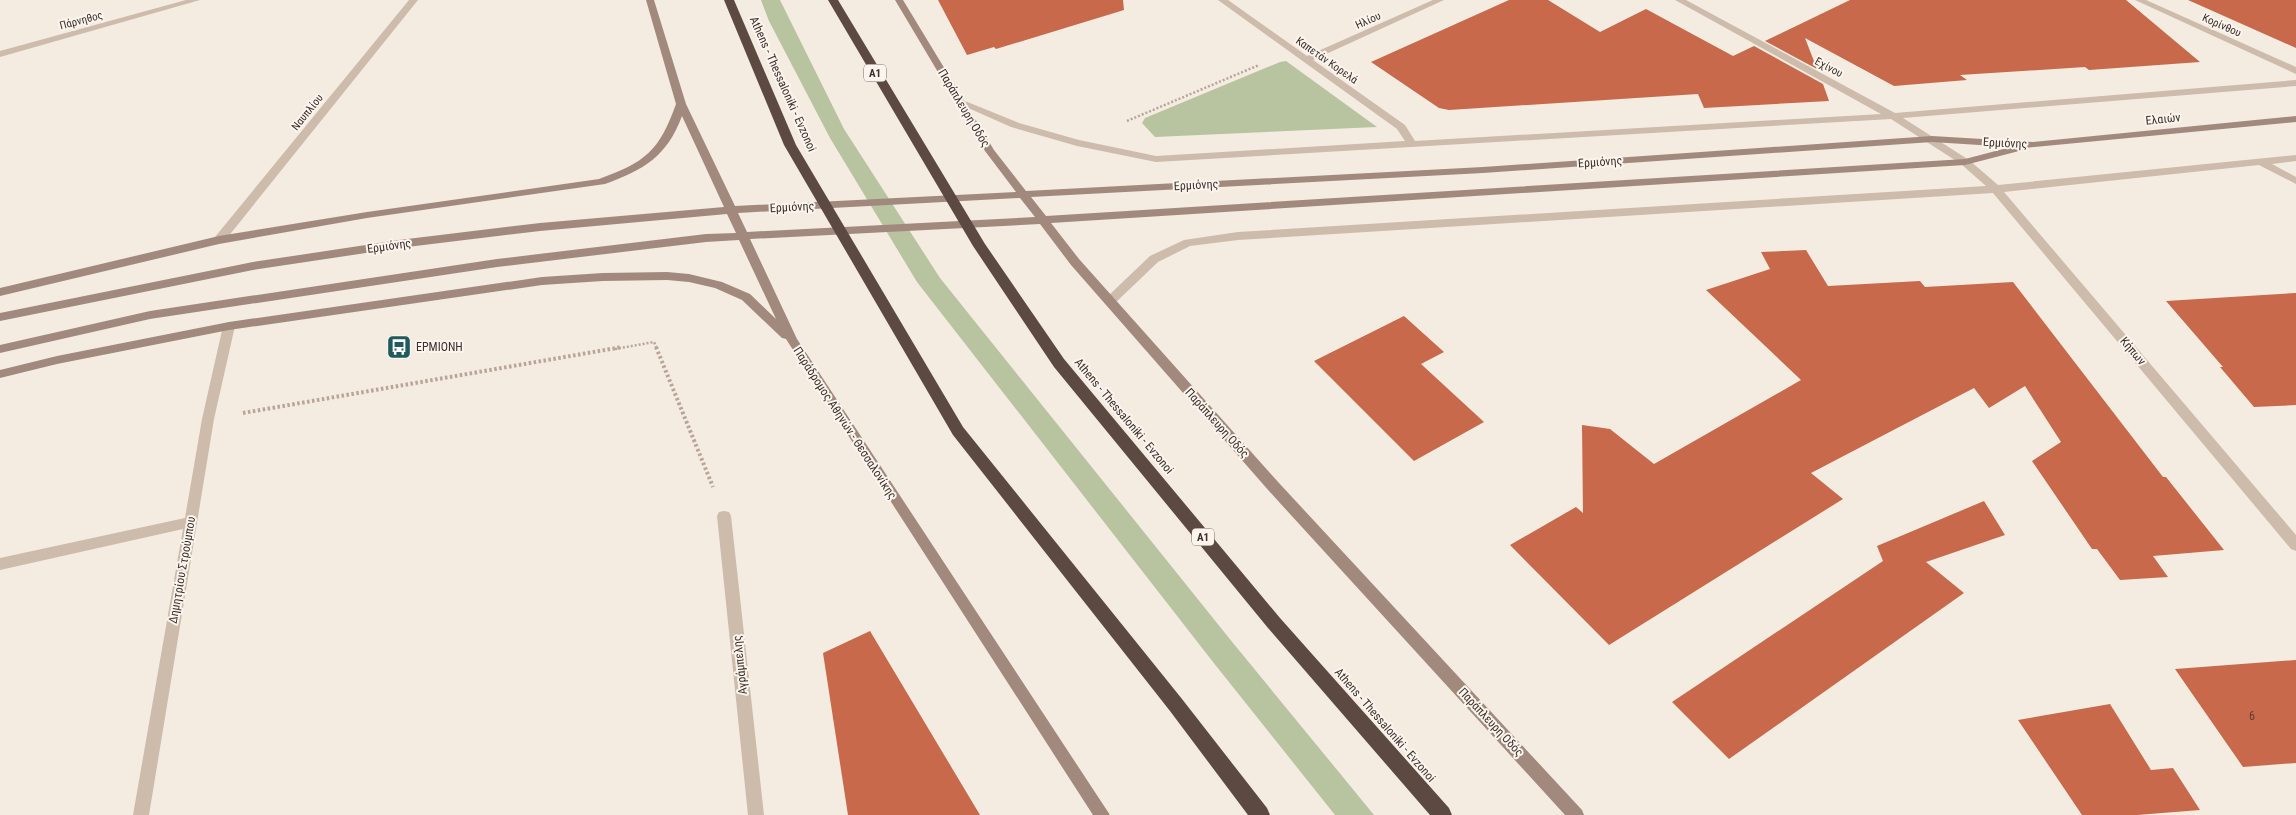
<svg xmlns="http://www.w3.org/2000/svg" width="2296" height="815" viewBox="0 0 2296 815" font-family="'Roboto Condensed',sans-serif">
<rect width="100%" height="100%" fill="#f4ebe1"/>
<path fill="#b8c4a0" d="M 761,0 L 780,0 L 844,129 L 940,278 L 1233,643 L 1374,815 L 1335,815 L 1213,662 L 917,282 L 830,138 L 769,21 Z
M 1286,61 L 1377,127 L 1155,137 L 1142,123 L 1145,118 L 1280,62 Z"/>
<path fill="#c8694b" d="M 938,0 L 1123,0 L 1124,10 L 996,49 L 994,47 L 967,55 Z
M 1509,0 L 1548,0 L 1600,32 L 1646,9 L 1733,56 L 1754,46 L 1823,84 L 1829,101 L 1704,108 L 1698,94 L 1449,110 L 1439,108 L 1371,62 Z
M 1850,0 L 2126,0 L 2200,62 L 2089,70 L 2085,67 L 1960,75 L 1967,80 L 1894,86 L 1805,38 L 1817,69 L 1765,41 Z
M 2188,0 L 2296,0 L 2296,48 Z
M 1806,250 L 1828,286 L 1920,281 L 1925,287 L 2013,282 L 2163,477 L 2166,477 L 2224,550 L 2153,556 L 2168,577 L 2120,580 L 2097,549 L 2092,549 L 2032,461 L 2061,442 L 2025,386 L 1989,408 L 1974,388 L 1811,473 L 1843,499 L 1609,645 L 1510,545 L 1576,507 L 1583,513 L 1582,425 L 1610,429 L 1654,464 L 1801,380 L 1706,290 L 1770,269 L 1761,252 Z
M 2296,293 L 2296,405 L 2254,407 L 2220,367 L 2223,367 L 2166,301 Z
M 1404,316 L 1444,352 L 1421,364 L 1484,422 L 1414,461 L 1314,361 Z
M 1984,501 L 2005,535 L 1926,562 L 1964,593 L 1729,759 L 1672,702 L 1883,561 L 1877,546 Z
M 870,631 L 980,815 L 848,815 L 823,653 Z
M 2296,660 L 2296,763 L 2243,767 L 2175,669 Z
M 2110,704 L 2151,770 L 2173,768 L 2200,810 L 2137,815 L 2082,815 L 2018,720 Z"/>
<g fill="none" stroke-linecap="round" stroke-linejoin="round">
<path stroke="#b9a596" stroke-width="2.5" stroke-dasharray="2 2" stroke-linecap="butt" d="M 1127,121 L 1259,65
M 615,349 L 654,342 L 657,349"/>
<path stroke="#b9a596" stroke-width="4" stroke-dasharray="2.5 2.5" stroke-linecap="butt" d="M 656,347 L 713,487
M 243,413 L 622,347"/>
<path fill="#cdbbac" fill-rule="evenodd" d="M 186,0 L 200,0 L 0,57 L 0,51 Z
M 409,0 L 418,0 L 223,243 L 215,243 L 213,240 L 215,237 Z
M 1218,0 L 1228,0 L 1307,56 L 1433,0 L 1444,0 L 1313,60 L 1405,125 L 1415,141 L 1881,114 L 1675,0 L 1686,0 L 1895,113 L 2296,80 L 2296,86 L 1903,118 L 1969,160 L 1998,185 L 2296,155 L 2296,161 L 2272,164 L 2296,177 L 2296,184 L 2259,165 L 2004,192 L 2296,535 L 2296,551 L 2291,549 L 1993,193 L 1238,240 L 1190,246 L 1158,262 L 1114,304 L 1106,304 L 1104,301 L 1106,298 L 1150,256 L 1184,240 L 1238,232 L 1986,186 L 1961,164 L 1891,119 L 1156,162 L 1077,146 L 1011,127 L 957,103 L 959,101 L 965,101 L 1019,123 L 1079,140 L 1156,156 L 1405,141 L 1397,129 Z
M 2135,0 L 2146,0 L 2296,67 L 2296,74 Z
M 229,322 L 235,326 L 214,419 L 149,815 L 133,815 L 183,529 L 0,570 L 0,558 L 185,518 L 202,419 L 223,326 Z
M 724,511 L 729,512 L 731,516 L 764,815 L 748,815 L 717,516 L 719,512 Z"/>
<path fill="#a18a7d" fill-rule="evenodd" d="M 646,0 L 654,0 L 686,104 L 735,206 L 1016,192 L 985,151 L 895,0 L 903,0 L 994,150 L 1026,191 L 1483,167 L 1932,136 L 2033,142 L 2296,116 L 2296,122 L 2024,148 L 2023,150 L 1965,165 L 1051,223 L 1079,259 L 1279,483 L 1582,810 L 1584,815 L 1565,815 L 1269,491 L 1071,265 L 1040,224 L 750,239 L 797,339 L 1110,815 L 1093,815 L 786,339 L 782,338 L 742,300 L 715,288 L 689,282 L 667,280 L 603,281 L 542,285 L 229,330 L 57,364 L 0,378 L 0,370 L 57,356 L 229,322 L 542,277 L 603,273 L 667,272 L 689,274 L 722,282 L 750,294 L 776,319 L 739,240 L 706,242 L 497,267 L 150,319 L 0,353 L 0,345 L 150,311 L 497,259 L 706,234 L 736,233 L 727,214 L 540,231 L 399,248 L 253,270 L 0,321 L 0,313 L 253,262 L 399,240 L 540,223 L 724,207 L 682,116 C 667,157 643,170 605,184 L 367,218 L 219,244 L 0,296 L 0,288 L 219,236 L 367,212 L 599,179 C 646,162 659,151 676,104 ZM 1932,142 L 2011,147 L 1965,159 L 1046,216 L 1031,197 L 1483,173 ZM 1020,198 L 1035,217 L 747,232 L 738,213 Z"/>
<path fill="#5c4a42" fill-rule="evenodd" d="M 724,0 L 734,0 L 796,145 L 963,427 L 1182,699 L 1267,808 L 1270,815 L 1248,815 L 1170,711 L 953,435 L 784,145 Z
M 828,0 L 838,0 L 985,244 L 1064,359 L 1280,618 L 1449,808 L 1452,815 L 1430,815 L 1268,628 L 1054,367 L 973,246 Z"/>
</g>
<defs>
<symbol id="bus-square" viewBox="-11 -11 22 22"><rect x="-9" y="-9" width="18" height="18" rx="4" fill="#1f5a5e" stroke="#fbf5ee"/><path d="M-5-6H5V4H4V6H2V4H-2V6H-4V4H-5ZM-3.5-4V0h7V-4ZM-3.5 1.2v1.5H-2V1.2ZM2 1.2v1.5H3.5V1.2Z" fill="#fff"/></symbol>
</defs>
<g fill-rule="evenodd">
<use href="#bus-square" x="385" y="333" width="28" height="28"/>
</g>
<g text-anchor="middle" stroke-width="4" stroke-linejoin="round" paint-order="stroke">
<g font-size="11" fill="#3b302b" stroke="#fbf5ee">
<text transform="translate(81 20) rotate(-15)" y="4">Πάρνηθος</text>
<text transform="translate(1368 20) rotate(-24)" y="4">Ηλίου</text>
<text transform="translate(2222 25) rotate(24)" y="4">Κορίνθου</text>
<text transform="translate(1327 60) rotate(35)" y="4">Καπετάν Κορελά</text>
<text transform="translate(1829 67) rotate(28)" y="4">Εχίνου</text>
<text transform="translate(307 112) rotate(-51)" y="4">Ναυπλίου</text>
</g>
<g fill="#fbf5ee" stroke="#756b66" stroke-width="1">
<rect x="864" y="64.5" width="22" height="17" rx="4"/>
<rect x="1192" y="528.5" width="22" height="17" rx="4"/>
</g>
<g font-size="11" font-weight="bold" fill="#3b302b">
<text x="875" y="77">Α1</text>
<text x="1203" y="541">Α1</text>
</g>
<g font-size="12" fill="#3b302b" stroke="#fbf5ee">
<text transform="translate(783 84) rotate(66)" y="4">Athens - Thessaloniki - Evzonoi</text>
<text transform="translate(964 108) rotate(59)" y="4">Παράπλευρη Οδός</text>
<text transform="translate(2163 119) rotate(-6)" y="4">Ελαιών</text>
<text transform="translate(2005 143) rotate(3)" y="4">Ερμιόνης</text>
<text transform="translate(1600 162) rotate(-4)" y="4">Ερμιόνης</text>
<text transform="translate(1196 185) rotate(-3)" y="4">Ερμιόνης</text>
<text transform="translate(792 207) rotate(-3)" y="4">Ερμιόνης</text>
<text transform="translate(389 246) rotate(-8)" y="4">Ερμιόνης</text>
<text transform="translate(2133 351) rotate(50)" y="4">Κήπων</text>
<text transform="translate(1124 416) rotate(50)" y="4">Athens - Thessaloniki - Evzonoi</text>
<text transform="translate(845 423) rotate(57)" y="4">Παράδρομος Αθηνών - Θεσσαλονίκης</text>
<text transform="translate(1217 423) rotate(48)" y="4">Παράπλευρη Οδός</text>
<text transform="translate(182 570) rotate(-80)" y="4">Δημητρίου Στρούμπου</text>
<text transform="translate(740 665) rotate(-96)" y="4">Αγράμπελης</text>
<text transform="translate(1491 722) rotate(47)" y="4">Παράπλευρη Οδός</text>
<text transform="translate(1385 725) rotate(49)" y="4">Athens - Thessaloniki - Evzonoi</text>
</g>
<g font-size="12" fill="#3b302b" stroke="#fbf5ee" text-anchor="start">
<text x="416" y="351">ΕΡΜΙΟΝΗ</text>
</g>
<g font-size="12" fill="#5e3e33">
<text x="2252" y="720">6</text>
</g>
</g>
</svg>
